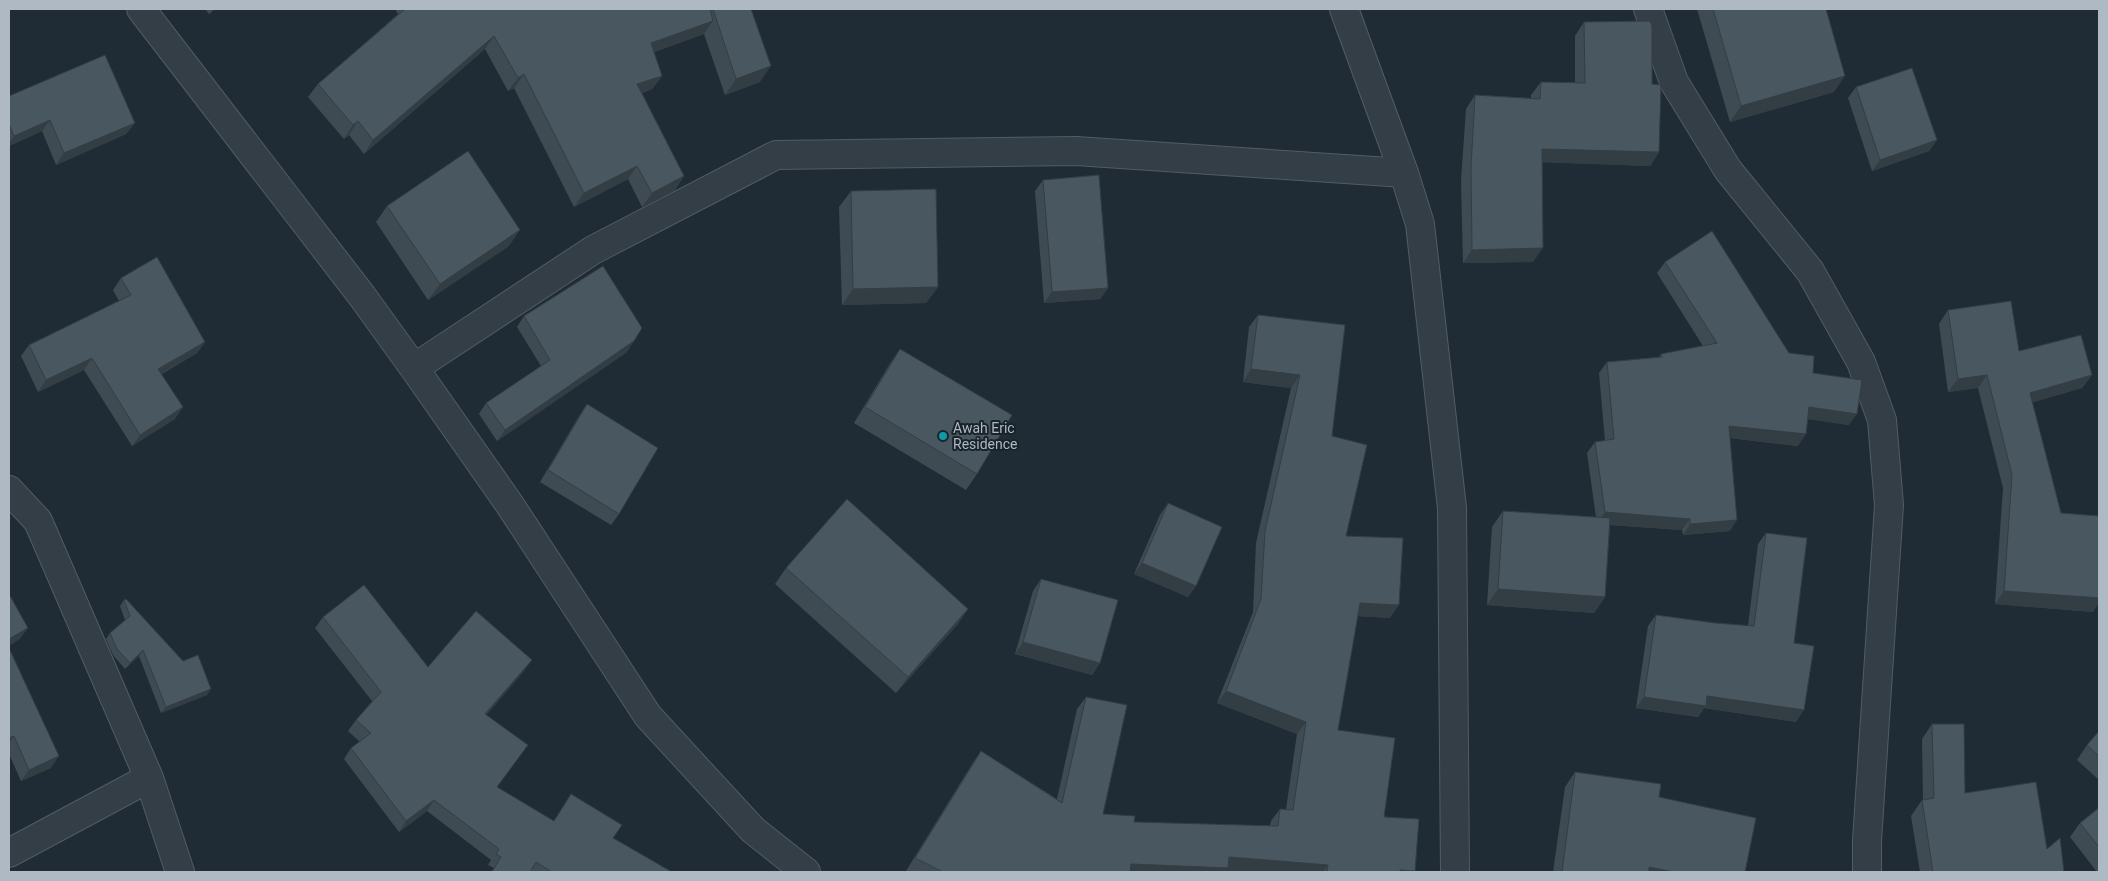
<svg xmlns="http://www.w3.org/2000/svg" width="2108" height="881" viewBox="0 0 2108 881" font-family="Roboto,sans-serif">
<rect width="100%" height="100%" fill="#202c35"/>
<g fill="none" stroke-linecap="round" stroke-linejoin="round">
<defs>
<path id="street" d="M 141,9 L 362,296 L 414,368 L 510,505 L 648,716 L 753,830 L 806,872
M 1344,9 L 1404,173 L 1420,224 L 1452,508 L 1455,872
M 1648,9 L 1674,82 L 1728,170 L 1810,271 L 1861,362 L 1882,420 L 1889,505 L 1867,841 L 1867,872
M 414,368 L 593,250 L 776,155 L 1076,151 L 1404,173
M 9,490 L 38,521 L 149,778 L 180,872
M 9,853 L 149,778"/>
</defs>
<use href="#street" stroke="#515c64" stroke-width="30"/>
<use href="#street" stroke="#343e46" stroke-width="28"/>
</g>
<path fill="#3f4b53" d="M 205,9 L 215,9 L 209,14 Z
M 395,9 L 751,9 L 760,82 L 725,95 L 704,34 L 654,52 L 662,76 L 652,89 L 642,93 L 684,176 L 675,190 L 642,207 L 628,179 L 574,207 L 514,88 L 508,91 L 485,49 L 364,154 L 349,135 L 344,139 L 308,97 L 318,84 L 398,14 Z
M 1697,9 L 1826,9 L 1834,92 L 1730,122 Z
M 1584,22 L 1652,84 L 1659,152 L 1650,166 L 1542,162 L 1533,262 L 1463,263 L 1461,180 L 1466,109 L 1475,95 L 1531,98 L 1531,95 L 1541,82 L 1575,82 L 1575,36 Z
M 1856,87 L 1937,140 L 1929,151 L 1872,171 L 1848,98 Z
M 9,96 L 135,123 L 126,134 L 56,165 L 42,131 L 9,146 Z
M 1043,180 L 1108,288 L 1100,299 L 1044,303 L 1035,191 Z
M 851,191 L 938,287 L 926,303 L 842,305 L 839,207 Z
M 387,206 L 509,246 L 428,300 L 376,222 Z
M 1665,262 L 1789,353 L 1813,373 L 1849,425 L 1808,419 L 1798,446 L 1730,438 L 1730,531 L 1683,535 L 1682,530 L 1610,525 L 1605,597 L 1594,613 L 1487,605 L 1492,527 L 1503,511 L 1596,517 L 1587,453 L 1595,442 L 1605,441 L 1599,373 L 1607,362 L 1659,357 L 1661,354 L 1703,346 L 1657,273 Z
M 121,278 L 205,342 L 197,353 L 162,374 L 175,419 L 132,446 L 84,370 L 38,392 L 21,356 L 29,345 L 119,301 L 113,290 Z
M 1948,310 L 2019,351 L 2092,375 L 2082,388 L 2032,402 L 2061,513 L 2099,516 L 2099,602 L 2093,612 L 1995,604 L 2003,488 L 1978,388 L 1948,392 L 1939,324 Z
M 1258,315 L 1345,325 L 1332,436 L 1346,536 L 1390,618 L 1358,616 L 1338,730 L 1415,871 L 1414,872 L 1249,872 L 1227,871 L 1225,872 L 909,872 L 906,871 L 972,764 L 981,751 L 1057,799 L 1077,709 L 1086,697 L 1103,814 L 1134,822 L 1270,826 L 1271,821 L 1280,809 L 1286,809 L 1297,734 L 1217,703 L 1253,612 L 1256,543 L 1291,388 L 1243,382 L 1249,327 Z
M 524,316 L 627,352 L 497,441 L 479,414 L 486,403 L 541,366 L 517,327 Z
M 900,349 L 977,474 L 966,490 L 854,423 L 889,365 Z
M 587,404 L 619,514 L 611,525 L 540,482 L 579,416 Z
M 1168,503 L 1196,586 L 1188,597 L 1134,574 L 1160,515 Z
M 1766,533 L 1796,722 L 1704,708 L 1698,717 L 1636,708 L 1648,626 L 1656,615 L 1715,623 L 1748,626 L 1758,544 Z
M 786,568 L 968,609 L 957,625 L 896,693 L 775,584 Z
M 1041,579 L 1100,663 L 1092,675 L 1015,654 L 1033,591 Z
M 124,600 L 207,695 L 161,713 L 139,656 L 125,669 L 113,655 L 106,639 L 110,633 L 125,620 L 120,606 Z
M 323,617 L 428,667 L 524,671 L 486,715 L 497,787 L 554,821 L 571,794 L 613,838 L 672,872 L 491,872 L 494,868 L 488,865 L 491,860 L 427,811 L 399,832 L 344,759 L 351,748 L 360,742 L 348,731 L 356,720 L 372,701 L 315,628 Z
M 9,648 L 51,768 L 21,781 L 9,754 Z
M 1932,724 L 1965,793 L 2047,849 L 2064,872 L 1920,872 L 1911,816 L 1922,800 L 1923,800 L 1922,739 Z
M 2099,731 L 2099,780 L 2077,760 L 2087,745 Z
M 1575,772 L 1659,797 L 1745,872 L 1553,872 L 1565,787 Z
M 2099,807 L 2099,872 L 2097,872 L 2070,837 L 2080,823 Z"/>
<path fill="#333d44" d="M 713,21 L 704,34 L 641,57 L 651,43 Z
M 494,36 L 485,49 L 364,154 L 373,140 Z
M 771,66 L 760,82 L 725,95 L 736,79 Z
M 524,74 L 514,88 L 508,91 L 518,78 Z
M 662,76 L 652,89 L 628,98 L 637,84 Z
M 1845,76 L 1834,92 L 1730,122 L 1741,106 Z
M 50,120 L 42,131 L 9,146 L 9,143 L 14,136 Z
M 358,121 L 349,135 L 344,139 L 353,125 Z
M 135,123 L 126,134 L 56,165 L 64,153 Z
M 1937,140 L 1929,151 L 1872,171 L 1880,160 Z
M 1542,149 L 1659,152 L 1650,166 L 1533,162 Z
M 637,166 L 628,179 L 574,207 L 584,193 Z
M 684,176 L 675,190 L 642,207 L 652,193 Z
M 520,230 L 509,246 L 428,300 L 440,284 Z
M 1543,248 L 1533,262 L 1463,263 L 1472,250 Z
M 938,287 L 926,303 L 842,305 L 853,289 Z
M 1108,288 L 1100,299 L 1044,303 L 1052,292 Z
M 634,341 L 627,352 L 497,441 L 505,430 Z
M 205,342 L 197,353 L 150,380 L 158,369 Z
M 92,358 L 84,370 L 38,392 L 46,380 Z
M 1251,369 L 1300,375 L 1291,388 L 1243,382 Z
M 1987,375 L 1978,388 L 1948,392 L 1958,379 Z
M 2092,375 L 2082,388 L 2021,406 L 2030,393 Z
M 183,407 L 175,419 L 132,446 L 140,435 Z
M 1809,407 L 1857,414 L 1849,425 L 1801,418 Z
M 1729,426 L 1806,434 L 1798,446 L 1721,437 Z
M 1605,512 L 1690,519 L 1682,530 L 1597,524 Z
M 1737,520 L 1730,531 L 1683,535 L 1690,524 Z
M 1142,563 L 1196,586 L 1188,597 L 1134,574 Z
M 1498,589 L 1605,597 L 1594,613 L 1487,605 Z
M 2004,591 L 2099,598 L 2099,602 L 2093,612 L 1995,604 Z
M 1360,603 L 1399,605 L 1390,618 L 1351,616 Z
M 968,609 L 957,625 L 896,693 L 908,677 Z
M 28,628 L 20,639 L 9,646 L 9,639 Z
M 1023,642 L 1100,663 L 1092,675 L 1015,654 Z
M 143,650 L 139,656 L 125,669 L 130,663 Z
M 532,660 L 524,671 L 478,725 L 485,714 Z
M 211,689 L 207,695 L 161,713 L 166,707 Z
M 1226,691 L 1306,722 L 1297,734 L 1217,703 Z
M 1707,696 L 1804,710 L 1796,722 L 1704,708 L 1698,717 L 1636,708 L 1644,697 Z
M 14,736 L 9,743 L 9,738 Z
M 59,756 L 51,768 L 21,781 L 29,770 Z
M 434,800 L 427,811 L 399,832 L 406,821 Z
M 1229,857 L 1328,865 L 1323,872 L 1249,872 L 1227,871 L 1225,872 L 1125,872 L 1131,864 Z
M 1649,867 L 1674,872 L 1646,872 Z
M 1400,870 L 1415,871 L 1414,872 L 1399,872 Z"/>
<path fill="#495761" stroke="#333d44" d="M 405,9 L 710,9 L 713,21 L 651,43 L 662,76 L 637,84 L 684,176 L 652,193 L 637,166 L 584,193 L 524,74 L 518,78 L 494,36 L 373,140 L 358,121 L 353,125 L 318,84 Z
M 713,9 L 751,9 L 771,66 L 736,79 Z
M 1713,9 L 1826,9 L 1845,76 L 1741,106 Z
M 1650,21 L 1652,26 L 1652,84 L 1661,85 L 1659,152 L 1542,149 L 1543,248 L 1472,250 L 1471,167 L 1475,95 L 1540,99 L 1541,82 L 1585,83 L 1584,22 Z
M 105,55 L 135,123 L 64,153 L 50,120 L 14,136 L 9,124 L 9,96 Z
M 1912,68 L 1937,140 L 1880,160 L 1856,87 Z
M 468,151 L 520,230 L 440,284 L 387,206 Z
M 1099,175 L 1108,288 L 1052,292 L 1043,180 Z
M 936,189 L 938,287 L 853,289 L 851,191 Z
M 1712,231 L 1789,353 L 1814,356 L 1813,373 L 1862,380 L 1857,414 L 1809,407 L 1806,434 L 1729,426 L 1737,520 L 1690,524 L 1690,519 L 1605,512 L 1595,442 L 1614,439 L 1607,362 L 1662,357 L 1661,354 L 1717,343 L 1665,262 Z
M 157,257 L 205,342 L 158,369 L 183,407 L 140,435 L 92,358 L 46,380 L 29,345 L 131,295 L 121,278 Z
M 603,266 L 642,328 L 634,341 L 505,430 L 486,403 L 550,360 L 524,316 Z
M 2011,301 L 2019,351 L 2081,335 L 2092,375 L 2030,393 L 2061,513 L 2099,516 L 2099,598 L 2004,591 L 2012,475 L 1987,375 L 1958,379 L 1948,310 Z
M 1258,315 L 1345,325 L 1332,436 L 1367,445 L 1346,536 L 1403,538 L 1399,605 L 1360,603 L 1338,730 L 1395,738 L 1384,817 L 1419,819 L 1415,871 L 1400,870 L 1400,872 L 1327,872 L 1328,865 L 1229,857 L 1228,868 L 1131,864 L 1130,872 L 943,872 L 915,858 L 981,751 L 1062,803 L 1086,697 L 1127,705 L 1103,814 L 1135,816 L 1134,822 L 1278,826 L 1280,809 L 1293,810 L 1306,722 L 1226,691 L 1261,599 L 1265,531 L 1300,375 L 1251,369 Z
M 900,349 L 1012,415 L 977,474 L 865,407 Z
M 587,404 L 658,448 L 619,514 L 548,470 Z
M 847,499 L 968,609 L 908,677 L 786,568 Z
M 1168,503 L 1222,527 L 1196,586 L 1142,563 Z
M 1503,511 L 1610,518 L 1605,597 L 1498,589 Z
M 1766,533 L 1807,538 L 1794,643 L 1814,646 L 1804,710 L 1707,696 L 1706,706 L 1644,697 L 1656,615 L 1715,623 L 1754,626 Z
M 1041,579 L 1118,600 L 1100,663 L 1023,642 Z
M 364,585 L 428,667 L 476,611 L 532,660 L 485,714 L 528,745 L 497,787 L 554,821 L 571,794 L 622,825 L 613,838 L 672,872 L 552,872 L 536,862 L 530,872 L 492,872 L 501,857 L 496,854 L 499,849 L 434,800 L 406,821 L 351,748 L 371,733 L 356,720 L 381,692 L 323,617 Z
M 9,594 L 28,628 L 9,639 Z
M 126,599 L 183,661 L 198,655 L 211,689 L 166,707 L 143,650 L 130,663 L 117,649 L 110,633 L 130,616 L 124,600 Z
M 9,648 L 59,756 L 29,770 L 14,736 L 9,738 Z
M 1932,724 L 1964,724 L 1965,793 L 2036,782 L 2047,849 L 2060,838 L 2064,872 L 1933,872 L 1922,800 L 1934,798 Z
M 2099,731 L 2099,756 L 2087,745 Z
M 1575,772 L 1661,784 L 1659,797 L 1756,818 L 1745,872 L 1674,872 L 1649,867 L 1649,872 L 1562,872 Z
M 2099,808 L 2099,847 L 2080,823 Z"/>
<circle fill="#0f9aa8" stroke="#19232a" stroke-width="2" cx="943" cy="436" r="5"/>
<g text-anchor="middle" stroke-width="4" stroke-linejoin="round" paint-order="stroke">
<g font-size="14" fill="#aeb9c3" stroke="#19232a" text-anchor="start">
<text x="953" y="433">Awah Eric<tspan x="953" dy="16">Residence</tspan></text>
</g>
</g>
<rect width="2108" height="881" fill="none" stroke="#aeb9c3" stroke-width="20"/>
</svg>
